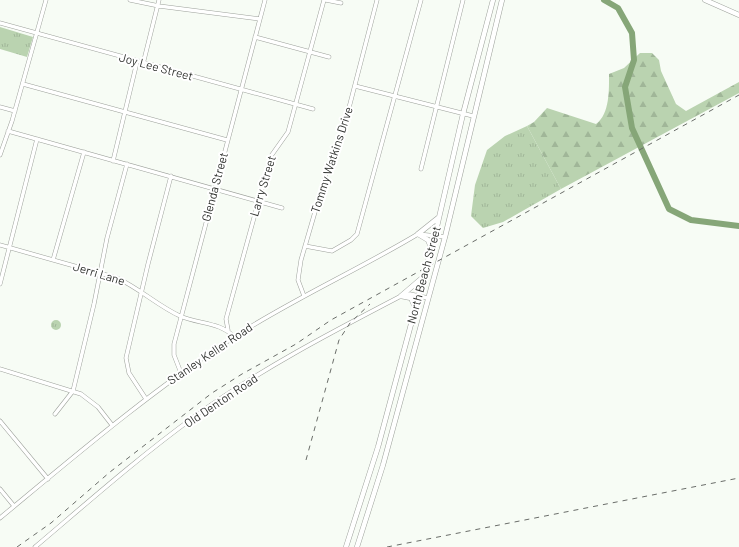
<svg xmlns="http://www.w3.org/2000/svg" width="739" height="547" viewBox="0 0 739 547" font-family="Barlow,sans-serif">
<defs>
<pattern id="grass-tufts" width="24" height="20" patternUnits="userSpaceOnUse"><rect width="24" height="20" fill="#bad3b0"/><path d="M3 7l-1-3M5 7V3M7 7l1-3M15 17l-1-3M17 17v-4M19 17l1-3" fill="none" stroke="#a0b698"/></pattern>
<pattern id="forest-firs" width="22" height="20" patternUnits="userSpaceOnUse"><rect width="22" height="20" fill="#bad3b0"/><path d="M5 1l3.5 6h-7zM16 11l3.5 6h-7z" fill="#a0b698"/></pattern>
</defs>
<rect width="100%" height="100%" fill="#f7fcf5"/>
<path fill="url(#grass-tufts)" d="M 0,27 L 33,37 L 27,57 L 0,49 Z
M 527,126 L 561,189 L 503,222 L 483,228 L 471,216 L 475,185 L 487,150 L 505,136 Z
M51 325a5 5 0 1 1 10 0a5 5 0 1 1-10 0Z"/>
<path fill="url(#forest-firs)" d="M 640,53 L 652,53 L 659,60 L 661,71 L 676,104 L 686,111 L 739,82 L 739,93 L 561,189 L 527,126 L 534,122 L 547,108 L 596,124 C 610,114 609,89 609,74 L 624,68 Z"/>
<g fill="none" stroke-linecap="round" stroke-linejoin="round">
<path stroke="#86a678" stroke-width="6" d="M 604,0 L 618,8 L 632,33 L 634,60 L 625,87 L 632,128 L 669,209 L 691,220 L 739,226"/>
<defs>
<path id="minor" d="M 130,0 L 159,6 L 260,19
M 326,0 L 341,3
M 0,23 L 313,109
M 255,37 L 329,57
M 143,64 L 159,0
M 23,84 L 227,140
M 355,86 L 473,116
M 0,107 L 15,111
M 8,131 L 282,208
M 0,155 L 12,121 L 46,0
M 113,161 L 137,62
M 421,169 L 463,0
M 0,245 L 117,278 C 139,288 158,306 180,316 C 198,324 221,322 234,337
M 305,246 L 332,251 L 351,240 L 357,234 L 421,0
M 53,260 L 84,152
M 0,284 L 37,139
M 304,296 L 298,280 L 301,260 L 324,181 L 328,167 L 338,150 L 377,0
M 228,330 L 226,319 L 271,156 L 288,132 L 324,0
M 0,369 L 81,394 L 98,407 L 112,425
M 181,373 L 174,355 L 174,344 L 265,0
M 146,399 L 129,373 L 126,358 L 148,264 L 171,176
M 55,414 L 73,391 L 94,304 L 107,238 L 127,164
M 0,421 L 48,479
M 0,489 L 14,506
M 0,518 C 76,455 151,391 234,337 C 293,299 358,270 418,234 L 445,237
M 35,547 C 87,503 139,457 194,417 C 259,370 330,333 401,296 L 410,294 L 428,298"/>
<path id="major" d="M 705,0 L 739,15
M 431,247 L 428,240 L 418,234 L 438,218
M 401,296 L 422,278
M 401,296 L 411,298 L 415,307
M 346,547 L 378,447 L 435,235 L 463,114 L 493,0
M 357,547 L 383,465 L 445,237 L 502,0"/>
</defs>
<use href="#minor" stroke="#9da19b" stroke-width="4.5"/>
<use href="#major" stroke="#9da19b" stroke-width="5.5"/>
<use href="#minor" stroke="#fff" stroke-width="3.5"/>
<use href="#major" stroke="#fff" stroke-width="4.5"/>
<path stroke="#6a6d69" stroke-width="1" stroke-dasharray="5 5" stroke-linecap="butt" d="M 306,460 L 339,340 L 350,323 L 370,304
M 17,547 L 51,523 L 110,472 L 212,393 L 242,374 L 296,344 L 331,320 L 739,95
M 387,547 L 739,478"/>
</g>
<g text-anchor="middle" stroke-width="4" stroke-linejoin="round" paint-order="stroke">
<g font-size="12" fill="#313330" stroke="#fff">
<text transform="translate(156 67) rotate(15)" y="4">Joy Lee Street</text>
<text transform="translate(332 160) rotate(-72)" y="4">Tommy Watkins Drive</text>
<text transform="translate(263 186) rotate(-73)" y="4">Larry Street</text>
<text transform="translate(215 187) rotate(-75)" y="4">Glenda Street</text>
<text transform="translate(99 274) rotate(17)" y="4">Jerri Lane</text>
<text transform="translate(424 275) rotate(-75)" y="4">North Beach Street</text>
<text transform="translate(210 354) rotate(-34)" y="4">Stanley Keller Road</text>
<text transform="translate(221 401) rotate(-34)" y="4">Old Denton Road</text>
</g>
</g>
</svg>
